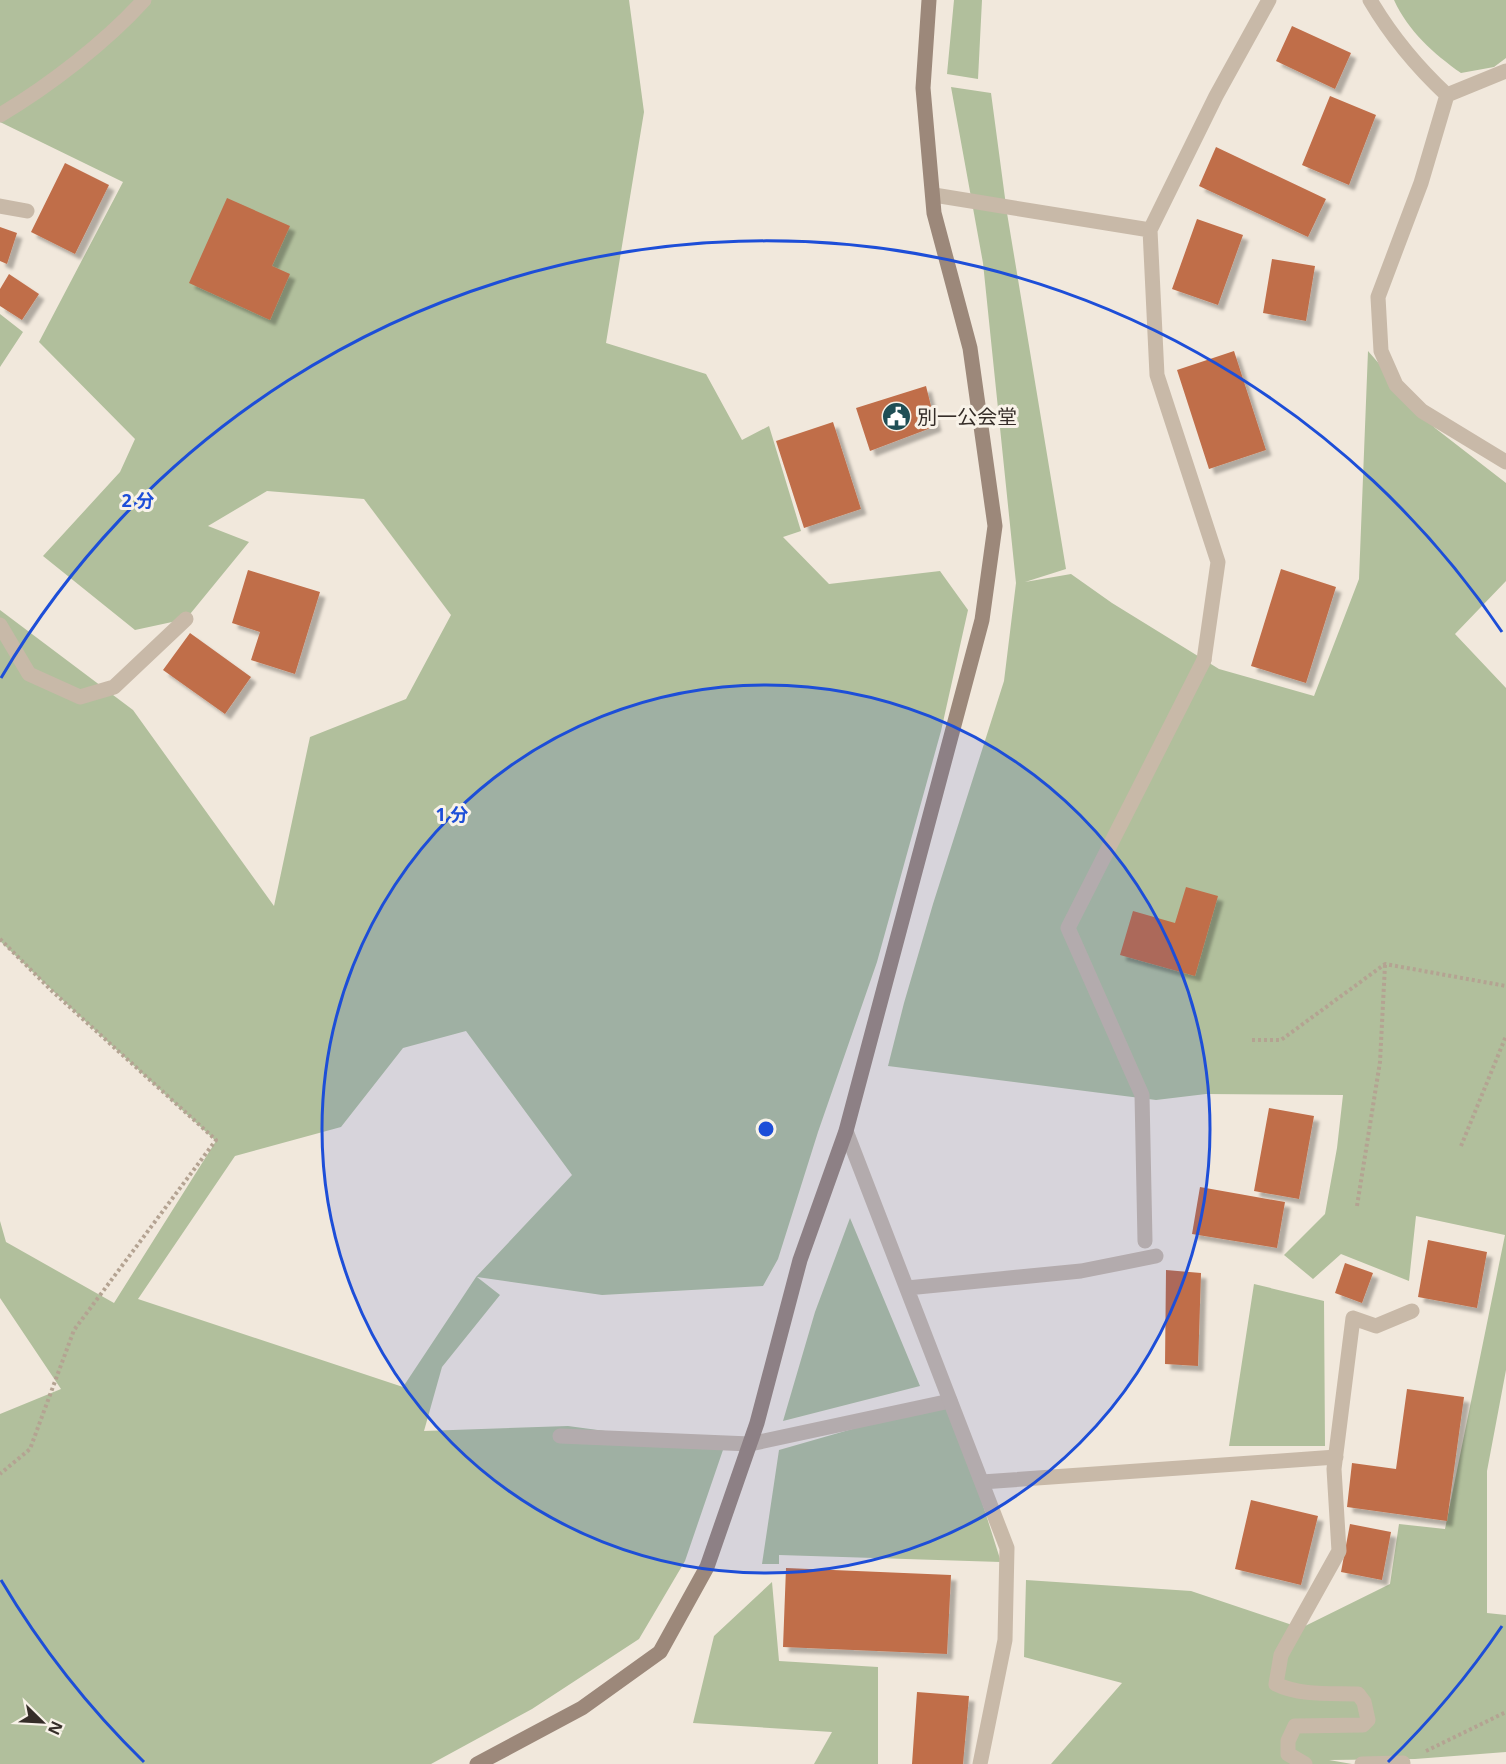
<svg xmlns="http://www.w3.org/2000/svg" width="1506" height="1764" viewBox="0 0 1506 1764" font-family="'Noto Sans','Noto Sans JP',sans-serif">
<defs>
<filter id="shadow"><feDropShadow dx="5.5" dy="5.5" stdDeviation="1.5" flood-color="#0004"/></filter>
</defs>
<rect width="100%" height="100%" fill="#f1e8dc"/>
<path fill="#b1bf9c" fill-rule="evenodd" d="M 0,0 L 629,0 L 644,112 L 606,343 L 706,374 L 742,440 L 769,426 L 801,531 L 783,537 L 829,584 L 940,571 L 968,610 L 941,731 L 877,962 L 818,1132 L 778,1259 L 763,1286 L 602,1295 L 477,1277 L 500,1295 L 442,1367 L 424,1431 L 568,1426 L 724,1447 L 685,1561 L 639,1639 L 532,1709 L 431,1764 L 0,1764 L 0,1414 L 61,1389 L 0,1298 L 0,1221 L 6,1242 L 114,1303 L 216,1141 L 72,1009 L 0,941 L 0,610 L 133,710 L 274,906 L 310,737 L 406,699 L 451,615 L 364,499 L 267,491 L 208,526 L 249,542 L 186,619 L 135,630 L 43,556 L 120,472 L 135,439 L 39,342 L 123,182 L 0,122 ZM 466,1031 L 572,1175 L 476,1277 L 403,1387 L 138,1299 L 235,1156 L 341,1127 L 403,1048 Z
M 954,0 L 982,0 L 978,79 L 947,74 Z
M 1394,0 L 1506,0 L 1506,58 L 1494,67 L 1461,73 C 1434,54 1408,31 1394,0 Z
M 951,87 L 991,93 L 1007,213 L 1066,569 L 1025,582 L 1071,574 L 1112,603 L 1219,669 L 1314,696 L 1359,579 L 1368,351 L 1435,428 L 1506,483 L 1506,581 L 1455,634 L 1506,688 L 1506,1370 L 1487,1471 L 1487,1613 L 1506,1615 L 1506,1752 L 1415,1759 L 1329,1760 L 1352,1764 L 1051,1764 L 1122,1683 L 1024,1657 L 1026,1580 L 1191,1591 L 1301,1628 L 1390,1584 L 1399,1524 L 1445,1529 L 1505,1235 L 1416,1216 L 1409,1281 L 1341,1254 L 1313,1279 L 1284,1255 L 1325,1214 L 1337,1148 L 1343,1095 L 1206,1094 L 1156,1100 L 888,1066 L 904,1003 L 933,904 L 1004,681 L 1016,583 L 983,263 Z
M 0,314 L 23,332 L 0,367 Z
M 850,1218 L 920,1386 L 783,1421 L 815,1312 Z
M 1254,1284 L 1324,1301 L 1325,1446 L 1229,1446 Z
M 950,1401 L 1001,1562 L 779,1555 L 779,1564 L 762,1564 L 779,1450 Z
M 772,1582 L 779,1661 L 878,1667 L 878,1764 L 814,1764 L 832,1732 L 693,1723 L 714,1636 Z"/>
<path fill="#c06e4a" filter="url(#shadow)" d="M 1292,26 L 1351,53 L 1335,89 L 1276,61 Z
M 1330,96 L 1376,115 L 1349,185 L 1302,165 Z
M 1216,147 L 1326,199 L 1308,237 L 1199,186 Z
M 65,163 L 109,185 L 75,254 L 31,232 Z
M 227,198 L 290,226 L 272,266 L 290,274 L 270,320 L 189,283 Z
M 1197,219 L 1243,235 L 1218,305 L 1172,289 Z
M 0,227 L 17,233 L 7,264 L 0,261 Z
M 1272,259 L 1315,266 L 1306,321 L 1263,313 Z
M 9,274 L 39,294 L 22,320 L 0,306 L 0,289 Z
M 1234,351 L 1266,450 L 1209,469 L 1177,370 Z
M 926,386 L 936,426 L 870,451 L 856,408 Z
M 833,422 L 861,509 L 804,528 L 776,441 Z
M 1281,569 L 1336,587 L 1306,683 L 1251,666 Z
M 248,570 L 320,592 L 295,674 L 251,660 L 260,632 L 232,623 Z
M 190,633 L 251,677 L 225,714 L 163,670 Z
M 1186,887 L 1218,896 L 1195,976 L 1120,955 L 1133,911 L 1175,923 Z
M 1269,1108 L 1314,1116 L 1299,1199 L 1254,1191 Z
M 1200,1187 L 1285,1202 L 1277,1248 L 1192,1234 Z
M 1428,1240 L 1487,1252 L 1477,1308 L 1418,1297 Z
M 1345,1263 L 1373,1273 L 1362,1303 L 1335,1293 Z
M 1166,1270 L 1201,1273 L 1198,1366 L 1165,1364 Z
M 1407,1389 L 1464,1397 L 1447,1521 L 1347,1507 L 1352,1463 L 1396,1469 Z
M 1251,1500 L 1318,1516 L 1301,1585 L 1235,1569 Z
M 1350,1524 L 1391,1532 L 1382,1580 L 1341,1572 Z
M 786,1568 L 951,1575 L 947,1654 L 783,1647 Z
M 917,1692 L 969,1696 L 963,1764 L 912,1764 Z"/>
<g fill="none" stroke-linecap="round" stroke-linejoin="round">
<path stroke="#b4a392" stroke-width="4" stroke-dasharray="3 3" stroke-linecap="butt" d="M 0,939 L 51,990 L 216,1140 L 74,1330 L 30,1449 L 0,1474
M 1252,1040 L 1281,1040 L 1385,964 L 1506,986
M 1461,1146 L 1506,1036
M 1357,1206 L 1380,1062 L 1385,965
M 1426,1751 L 1506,1712"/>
<path stroke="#c8b9a8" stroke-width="15" d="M 1145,1241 L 1142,1095 L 1068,928 L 1204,660
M 560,1436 L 750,1444 L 950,1401
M 982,1482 L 1336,1457
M 1305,1764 L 1288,1754 L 1288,1741 L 1295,1726 L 1363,1725 L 1368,1720 L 1364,1702 L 1358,1694 C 1332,1693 1300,1696 1276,1684 L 1281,1655 L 1339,1551 L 1334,1469 L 1353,1318 L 1376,1326 L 1412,1311
M 1362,1764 L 1403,1763"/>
<path stroke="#c8b9a8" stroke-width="15" d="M 1370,0 C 1390,34 1418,68 1447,95
M 1447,95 L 1421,183 L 1378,297 L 1381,351 L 1396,385 L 1422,411 L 1506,462
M 1447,95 L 1506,71
M 0,115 C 49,86 106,42 144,0
M 934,195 L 1150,230 L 1216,96 L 1269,0
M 0,206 L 27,211
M 1150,230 L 1157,375 L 1218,562 L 1204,660
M 0,625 L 29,674 L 80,697 L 114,687 L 186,619
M 846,1131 L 1007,1548 L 1005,1640 L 980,1764
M 907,1288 L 1081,1271 L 1156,1256"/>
<path stroke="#9c887a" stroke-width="15" d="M 477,1764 L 582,1708 L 660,1652 L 707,1567 L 757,1423 L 800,1260 L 846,1131 L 982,620 L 995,526 L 970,348 L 934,213 L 923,88 L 929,0"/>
</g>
<circle cx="766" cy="1129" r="444" fill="#1d4ed8" fill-opacity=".12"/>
<g fill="none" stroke="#1d4ed8" stroke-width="3">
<circle cx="766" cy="1129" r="444"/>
<path d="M1502 1626A888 888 0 0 1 1388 1762M144 1762A888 888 0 0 1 1 1580M1 678A888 888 0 0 1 1502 632"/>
</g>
<defs>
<symbol id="civic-disc" viewBox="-11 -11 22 22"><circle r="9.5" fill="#1f4e55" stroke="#f8f2e8"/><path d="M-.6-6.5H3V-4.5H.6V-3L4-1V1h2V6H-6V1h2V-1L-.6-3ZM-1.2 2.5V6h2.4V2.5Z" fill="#fff"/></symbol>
</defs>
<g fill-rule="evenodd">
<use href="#civic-disc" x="880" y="400" width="33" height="33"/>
</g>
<g text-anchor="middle" stroke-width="6" stroke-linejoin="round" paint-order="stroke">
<g font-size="20" fill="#352d28" stroke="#f8f2e8" text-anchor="start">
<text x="917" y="424">別一公会堂</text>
</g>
</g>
<circle cx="766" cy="1129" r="9" fill="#1d4ed8" stroke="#f8f2e8" stroke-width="3"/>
<g font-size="18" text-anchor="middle" font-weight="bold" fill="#1d4ed8" stroke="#f8f2e8" stroke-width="6" stroke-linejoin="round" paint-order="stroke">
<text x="138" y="507">2 分</text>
<text x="452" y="821">1 分</text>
</g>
<g transform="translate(42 1722) rotate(114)" stroke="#f8f2e8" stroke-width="4.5" paint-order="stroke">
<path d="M0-4.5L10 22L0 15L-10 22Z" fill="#352d28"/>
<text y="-9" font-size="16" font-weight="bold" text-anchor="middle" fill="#352d28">N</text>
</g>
</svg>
